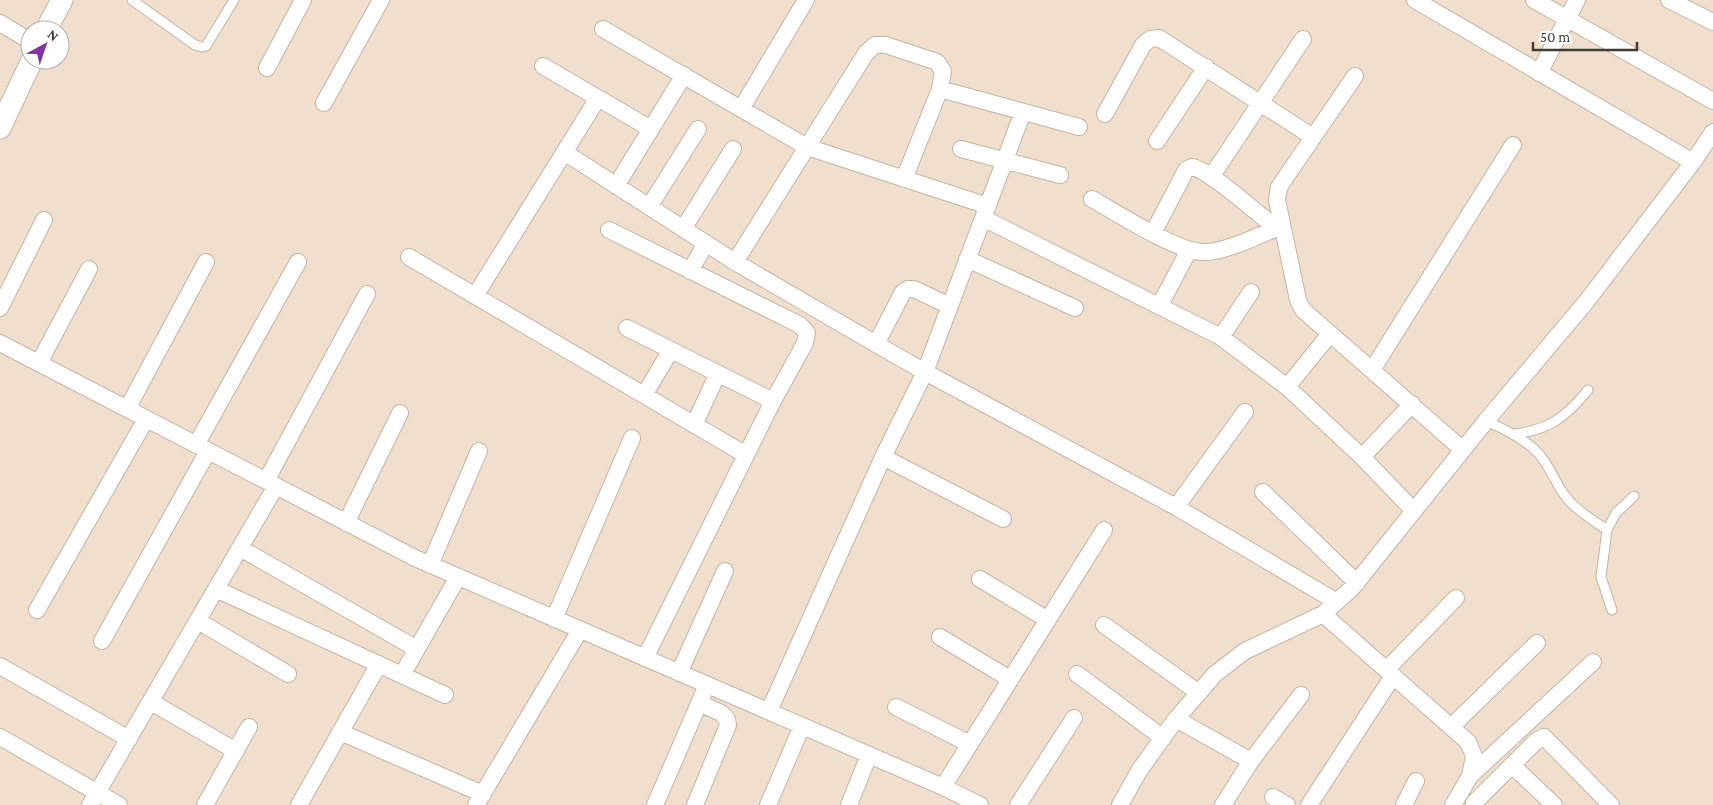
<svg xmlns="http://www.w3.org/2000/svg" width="1713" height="805" viewBox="0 0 1713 805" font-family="'Crimson Pro',serif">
<rect width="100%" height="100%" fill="#f0dfcd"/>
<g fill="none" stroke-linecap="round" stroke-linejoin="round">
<defs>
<path id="service" d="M 132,0 L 195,45 L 202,47 L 206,46 L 234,0
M 1486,421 C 1502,428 1519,436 1533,448 C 1547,460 1553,478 1563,493 C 1574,509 1591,519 1607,530
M 1514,434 C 1549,430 1566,417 1588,390
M 1612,610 L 1601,577 L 1607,530 L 1616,513 L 1634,496"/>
<path id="minor" d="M 1415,0 L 1693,162
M 1534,0 L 1713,101
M 1669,0 L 1713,22
M 0,23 L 30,41
M 603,29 L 807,147 L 988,206
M 543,66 L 651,129
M 267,68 L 303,0
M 1539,73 L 1577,0
M 1355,76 L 1279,187 L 1277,200 L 1298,300 L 1303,310 L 1463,450
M 940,89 L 1079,127
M 324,103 L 381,0
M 741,109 L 806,0
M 1105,114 L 1143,45 L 1150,39 L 1159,38 L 1313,137
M 1157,141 L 1206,67
M 961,149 L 1060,175
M 564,152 L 735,262 L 876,344 L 925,372 L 1176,507 L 1337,602
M 1211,177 L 1303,39
M 616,186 L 684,75
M 1092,199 C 1117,213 1176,251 1202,252 C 1224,253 1260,235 1281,226
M 649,207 L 698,129
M 983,218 L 1221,337 L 1287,387 L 1362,457 L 1414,511
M 683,229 L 733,149
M 609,230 L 800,325 L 807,333 L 805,343 L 773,401 L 645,658
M 1153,233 L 1186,170 L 1192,167 C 1210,170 1259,215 1276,228
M 409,257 L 746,455
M 967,259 L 1075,308
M 735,262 L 866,53 L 875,45 L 886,45 L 937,62 L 943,71 L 940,89 L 904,179
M 690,271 L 706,243
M 475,296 L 598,98
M 1160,305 L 1189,250
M 0,308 L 44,220
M 627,328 L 773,401
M 1221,337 L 1251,292
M 0,343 L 415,558 L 943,787 L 980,805
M 876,344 L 903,292 L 908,289 L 914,289 L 950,306
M 39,363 L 89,269
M 1372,370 L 1513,145
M 1287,387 L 1330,334
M 644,395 L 671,350
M 127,409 L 206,262
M 694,425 L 718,373
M 196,445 L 298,262
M 883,457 L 1003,519
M 1362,457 L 1412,404
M 266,481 L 367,294
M 1263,492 L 1357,583
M 1176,507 L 1245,412
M 346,523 L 400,413
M 240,548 L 417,649
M 430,565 L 479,451
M 980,579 L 1048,620
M 216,589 L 445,695
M 37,610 L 146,419
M 1323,614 L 1468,742 L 1474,756 L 1470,776 L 1453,805
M 554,619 L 632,438
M 198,621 L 288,674
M 1104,625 L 1199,693
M 940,637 L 1010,679
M 102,641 L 208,451
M 0,666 L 129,739
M 1386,670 L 1456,598
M 679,673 L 725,571
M 1077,674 L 1163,738
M 402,675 L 458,577
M 151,702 L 236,751
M 896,707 L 970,744
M 769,711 L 883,457 L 925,372 L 1023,112
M 1176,719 L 1251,761
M 1451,727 L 1537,643
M 340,732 L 483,794
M 0,737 L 119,805
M 1512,765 L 1554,805
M 1470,776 L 1593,662
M 943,787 L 1104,530
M 1273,797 L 1287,805
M 1474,803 L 1536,741 L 1544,737 L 1611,805
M 90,805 L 276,486
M 205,805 L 249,727
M 299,805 L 379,664
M 476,805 L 580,630
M 655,805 L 707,685
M 695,805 L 728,725 L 727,719 L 721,713 L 699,703
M 768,805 L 802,726
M 849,805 L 869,755
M 1018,805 L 1074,718
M 1120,805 L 1139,771 L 1176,719 L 1215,674 L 1245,651 L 1323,614 L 1352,588 L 1486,421 L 1586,302 L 1693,162 L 1713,132
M 1223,805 L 1251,761 L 1301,695
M 1309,805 L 1393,676
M 1404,805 L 1416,781"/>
<path id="tertiary" d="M 46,30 L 62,0
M 0,128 L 32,60"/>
</defs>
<use href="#service" stroke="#c4b4a2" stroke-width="11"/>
<use href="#minor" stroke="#c4b4a2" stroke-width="18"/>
<use href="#tertiary" stroke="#c4b4a2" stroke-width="23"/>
<use href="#service" stroke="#fff" stroke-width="9"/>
<use href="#minor" stroke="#fff" stroke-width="16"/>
<use href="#tertiary" stroke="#fff" stroke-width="21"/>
</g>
<g transform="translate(45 45) rotate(40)"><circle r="24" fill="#ffffff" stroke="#b3b1ae"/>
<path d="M0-4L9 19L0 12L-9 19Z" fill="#8432a1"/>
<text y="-8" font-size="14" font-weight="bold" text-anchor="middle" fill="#413b34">N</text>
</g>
<path d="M1533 42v8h104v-8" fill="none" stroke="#413b34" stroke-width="2.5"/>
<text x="1540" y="42" font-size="15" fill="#413b34" stroke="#ffffff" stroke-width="4" paint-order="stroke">50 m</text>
</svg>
